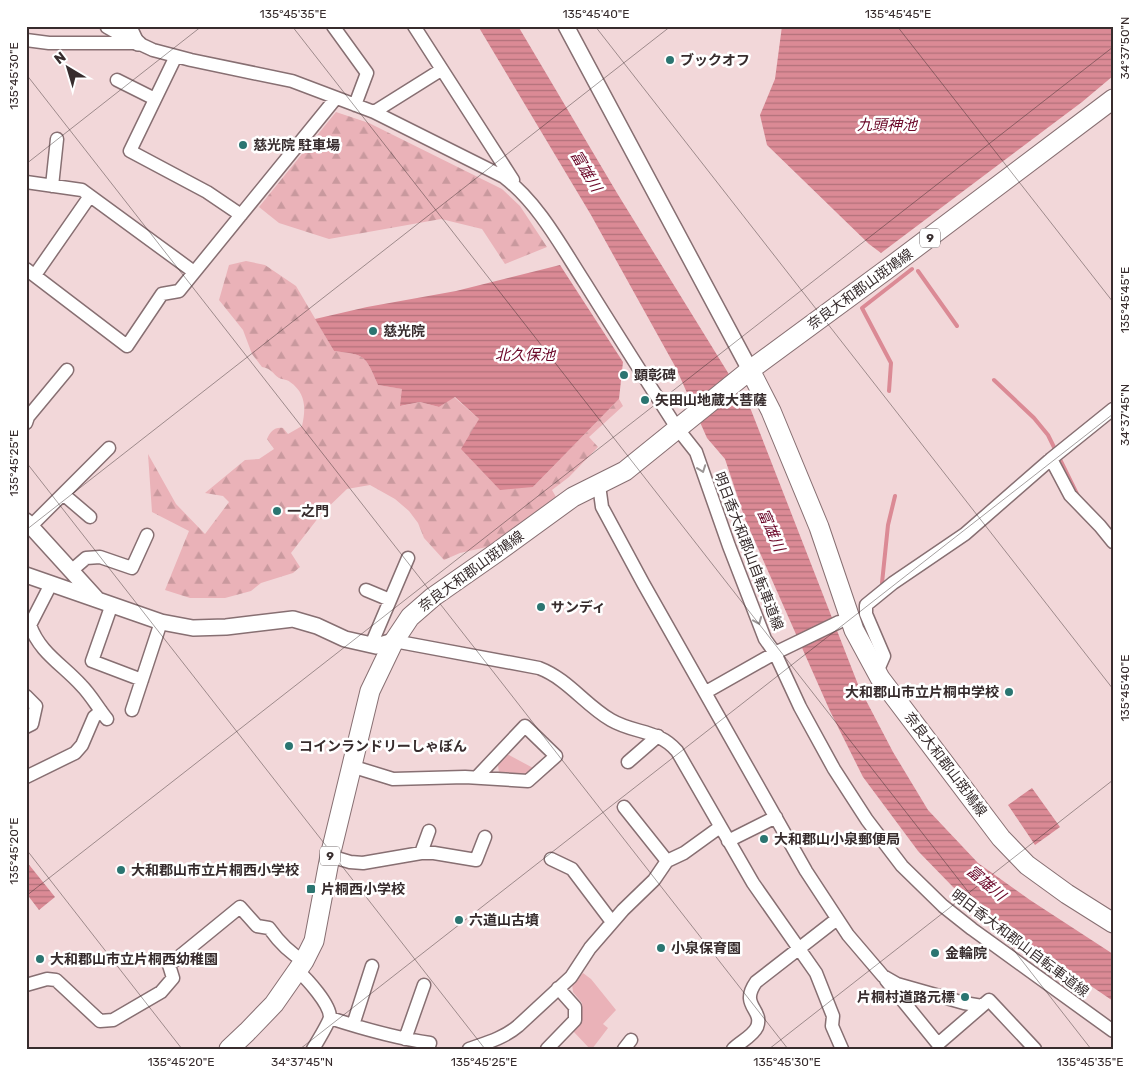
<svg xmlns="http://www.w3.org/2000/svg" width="1139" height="1075" viewBox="0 0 1139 1075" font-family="Rubik,'Noto Sans JP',sans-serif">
<defs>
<pattern id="forest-firs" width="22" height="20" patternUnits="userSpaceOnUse" patternTransform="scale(1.25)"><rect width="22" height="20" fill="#eab2b8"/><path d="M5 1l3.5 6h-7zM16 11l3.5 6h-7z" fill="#c9999e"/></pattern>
<pattern id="water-rules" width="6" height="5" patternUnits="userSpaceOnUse" patternTransform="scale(1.25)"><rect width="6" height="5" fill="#db8a95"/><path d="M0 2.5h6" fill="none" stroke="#b2717a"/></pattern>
</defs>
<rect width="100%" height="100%" fill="#f2d7d9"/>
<path fill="#eab2b8" d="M 507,754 L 535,769 C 525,778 512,774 499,773 L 498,765 Z
M 583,973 L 591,979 L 616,1010 L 603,1024 L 608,1028 L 592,1049 L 590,1049 L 573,1031 L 582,1022 L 582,1003 L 573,992 L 572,984 Z"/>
<path fill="url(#forest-firs)" d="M 336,112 L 369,123 L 502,189 L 520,206 L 547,247 L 505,264 L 482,229 L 441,219 L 329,239 L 279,223 L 259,207 Z
M 246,261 L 265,265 L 296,286 L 334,351 C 366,355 365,355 378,385 L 403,389 L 401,406 L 420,402 L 439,407 L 454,397 L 479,419 L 533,487 L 619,399 L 623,406 L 589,437 L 598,447 L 569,477 L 552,490 L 556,497 L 487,547 L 460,553 L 444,560 L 424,538 L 418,523 L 409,511 L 395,499 L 370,485 L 347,489 L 322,513 L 291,553 L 300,567 L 293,573 L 261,583 L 251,591 L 225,598 L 190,598 L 165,590 L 189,531 L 152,512 L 148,454 L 176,504 L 205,534 L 229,502 L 223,496 L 205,493 L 245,460 L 259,459 L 274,449 L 267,439 C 271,431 274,427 283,428 L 288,434 L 302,426 C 306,409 306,393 290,382 C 287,379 283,380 279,378 C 272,373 272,369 262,367 L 252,354 L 243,330 L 219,300 L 229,265 Z"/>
<path fill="url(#water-rules)" d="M 478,26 L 518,26 L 617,193 L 751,410 L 859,687 L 893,752 L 928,810 L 978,863 L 1030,900 L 1113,954 L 1113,1001 L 1015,934 L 953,887 L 918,851 L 863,777 L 830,711 L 745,519 L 725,459 L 707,438 L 676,368 L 591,215 Z
M 782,26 L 1113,26 L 1113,76 L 1082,102 L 881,253 L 869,244 L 767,145 L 760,115 L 775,79 Z
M 560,265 L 623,362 L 619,399 L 533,487 L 500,490 L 461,449 L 479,419 L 455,397 L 439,407 L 420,402 L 400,406 L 402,389 L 378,385 C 365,355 366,355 334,351 L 315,319 L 367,307 L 456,291 Z
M 1032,788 L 1060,827 L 1035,845 L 1008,805 Z
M 26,861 L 55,897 L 39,910 L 26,893 Z"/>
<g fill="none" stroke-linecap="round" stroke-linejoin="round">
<path stroke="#db8a95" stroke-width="4" d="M 918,271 L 957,326
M 994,380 L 1034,418 L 1048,435 L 1078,496
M 889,391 L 891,363 L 862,308 L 912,269
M 882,583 L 888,525 L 895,496"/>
<defs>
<path id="minor" d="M 130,26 L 138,43
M 333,26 L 367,73 L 355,105
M 414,26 L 513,180
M 26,40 L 49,43 L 138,43 L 153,50 L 191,60 L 292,81 L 374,112 L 504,177 C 539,204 561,246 585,283 C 615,331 646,380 677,428 L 696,452 L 729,546 L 765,639 L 775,653 L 800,707 L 834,769 L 867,820 L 902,866 L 943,906 L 972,929 L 1113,1031
M 176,56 L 130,151 L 207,192 L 241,215
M 117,80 L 155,99
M 374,112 L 441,70
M 26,182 L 82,190 L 194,272
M 52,186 L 57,139
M 26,269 L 127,346 L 162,294 L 179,291 L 336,98
M 35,275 L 90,196
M 26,423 L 28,417 L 67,370
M 1051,459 L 1070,495 L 1100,526 L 1113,542
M 599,485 L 602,507 L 643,583 L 806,871 L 848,935 L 883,976 L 897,984 L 964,1003 L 982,1006 L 989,1000 L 1035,1049
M 63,494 L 90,517
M 31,526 L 109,448
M 71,571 L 86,558 L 100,557 L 132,568 L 147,535
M 366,590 L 390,600
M 112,604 L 92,661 L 142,680
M 30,625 C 39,652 63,665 81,685 C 91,695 98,708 107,719
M 26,629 L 30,625 L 51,584
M 394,641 L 539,668 C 568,679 585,705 611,720 C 635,734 658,729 677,751 L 753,883 L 816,973 L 833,1016 L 832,1026 L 842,1049
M 371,645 L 408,558
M 877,672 L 884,656 L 866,614 L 866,605 L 893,583 L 965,534 L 1051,459 L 1113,409
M 706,692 L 775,653 L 839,622
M 26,696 L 36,706 L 32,724 L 26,727
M 132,710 L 161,622
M 628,762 L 658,736
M 351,766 L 393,779 L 465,777 L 528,781 L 556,756 L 525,726 L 476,778
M 26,777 L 75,753 L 82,745 L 94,717 L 101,711
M 624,807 L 667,861
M 728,841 L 776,817
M 421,853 L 429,831
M 330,856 L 350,862 L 363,863 L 421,853 L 434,853 L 476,860 L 485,837
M 551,859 L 572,869 L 612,922
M 298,971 C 307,979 330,1004 330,1017 C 329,1023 317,1042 313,1049
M 886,980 L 938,1044 L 982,1006
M 26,985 L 47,979 L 56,980 L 100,1021 L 113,1020 L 161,992 L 173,978 L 169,965 L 240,907 L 257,926 L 269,928 C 279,942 289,953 304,961
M 330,1018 C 364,1029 395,1038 430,1043 L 428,1049
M 353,1025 L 372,966
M 405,1039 L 424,985
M 469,1049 C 486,1043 504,1038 518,1026 L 571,977 L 590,948 L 623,910 L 654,880 L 667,861 L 684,853 L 720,827
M 547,1049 L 575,1020 L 575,1007 L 558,988
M 624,1049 L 631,1040
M 733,1049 C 740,1042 753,1036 757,1027 C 764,1009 739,1006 756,982 L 837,919"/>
<path id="tertiary" d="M 108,26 L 138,43
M 566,26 L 750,370
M 26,521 L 96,598
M 26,575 L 161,622 L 193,628 L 226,627 L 293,619 L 317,626 L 345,639 L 376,646 L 394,641"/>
<path id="primary" d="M 750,370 L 771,411 L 819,527 L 854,630 L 880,678 L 1001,838 L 1027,865 L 1067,894 L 1113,923
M 229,1049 L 247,1032 L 274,1004 L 304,961 L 314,941 L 330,856 L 370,691 L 394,641 L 410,617 L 433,597 L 496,553 L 573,497 L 625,471 L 750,370 L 886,270 L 1113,99"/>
</defs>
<use href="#minor" stroke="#876f72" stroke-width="15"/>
<use href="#tertiary" stroke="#876f72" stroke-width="18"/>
<use href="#primary" stroke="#876f72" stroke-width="21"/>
<use href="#minor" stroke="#fff" stroke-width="12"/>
<use href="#tertiary" stroke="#fff" stroke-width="15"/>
<use href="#primary" stroke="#fff" stroke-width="19"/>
</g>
<defs><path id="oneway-chevron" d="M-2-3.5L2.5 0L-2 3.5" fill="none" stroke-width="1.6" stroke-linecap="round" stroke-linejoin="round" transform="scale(1.25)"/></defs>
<g stroke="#9b9696">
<use href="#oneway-chevron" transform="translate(702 469) rotate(70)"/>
<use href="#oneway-chevron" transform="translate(758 621) rotate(68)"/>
</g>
<path fill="none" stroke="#372c2d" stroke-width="1" stroke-opacity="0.45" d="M 292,26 L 1091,1049M 595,26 L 1113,689M 897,26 L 1113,302M 26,74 L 788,1049M 26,164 L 202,26M 26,462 L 485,1049M 26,530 L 671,26M 26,849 L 182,1049M 26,896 L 1113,47M 300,1049 L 1113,414M 769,1049 L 1113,780"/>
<g fill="#2b7571" stroke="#fff" stroke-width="2">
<circle cx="670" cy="60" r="5"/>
<circle cx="243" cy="145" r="5"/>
<circle cx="373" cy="331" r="5"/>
<circle cx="624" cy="375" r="5"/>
<circle cx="645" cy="400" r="5"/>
<circle cx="277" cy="511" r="5"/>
<circle cx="541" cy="607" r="5"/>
<circle cx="1009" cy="692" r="5"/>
<circle cx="289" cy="746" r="5"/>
<circle cx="764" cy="839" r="5"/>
<circle cx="121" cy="870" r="5"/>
<rect x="306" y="884" width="10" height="10" rx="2.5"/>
<circle cx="459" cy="920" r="5"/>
<circle cx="661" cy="948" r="5"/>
<circle cx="935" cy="953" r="5"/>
<circle cx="40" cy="959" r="5"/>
<circle cx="965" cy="997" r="5"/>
</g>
<g text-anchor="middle" stroke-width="5" stroke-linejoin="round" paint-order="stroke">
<g fill="#fff" stroke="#736b6c" stroke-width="1">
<rect x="920" y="228.5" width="20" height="19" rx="4"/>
<rect x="320" y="846.5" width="20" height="19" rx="4"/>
</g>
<g font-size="12" font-weight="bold" fill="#372c2d">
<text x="930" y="242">9</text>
<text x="330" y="860">9</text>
</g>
<g font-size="14" font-weight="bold" fill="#372c2d" stroke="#fff" text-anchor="start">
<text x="680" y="65">ブックオフ</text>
<text x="253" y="150">慈光院 駐車場</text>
<text x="383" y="336">慈光院</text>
<text x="634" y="380">顕彰碑</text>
<text x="655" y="405">矢田山地蔵大菩薩</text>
<text x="287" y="516">一之門</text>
<text x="551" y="612">サンディ</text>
<text x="999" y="697" text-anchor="end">大和郡山市立片桐中学校</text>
<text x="299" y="751">コインランドリーしゃぼん</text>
<text x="774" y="844">大和郡山小泉郵便局</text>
<text x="131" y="875">大和郡山市立片桐西小学校</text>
<text x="321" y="894">片桐西小学校</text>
<text x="469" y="925">六道山古墳</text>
<text x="671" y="953">小泉保育園</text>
<text x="945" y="958">金輪院</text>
<text x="50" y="964">大和郡山市立片桐西幼稚園</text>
<text x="955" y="1002" text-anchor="end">片桐村道路元標</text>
</g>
<g font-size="14" fill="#372c2d" stroke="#fff">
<text transform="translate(860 289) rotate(-36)" y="5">奈良大和郡山斑鳩線</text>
<text transform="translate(749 551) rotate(69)" y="5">明日香大和郡山自転車道線</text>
<text transform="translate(471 571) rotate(-36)" y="5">奈良大和郡山斑鳩線</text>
<text transform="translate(946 764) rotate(53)" y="5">奈良大和郡山斑鳩線</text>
<text transform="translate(1020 943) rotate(37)" y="5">明日香大和郡山自転車道線</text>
</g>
<g font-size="15" font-style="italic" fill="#6a0627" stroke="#fff">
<text x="887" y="130">九頭神池</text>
<text transform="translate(586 171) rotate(59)" y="5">富雄川</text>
<text x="525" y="360">北久保池</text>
<text transform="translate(771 530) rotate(66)" y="5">富雄川</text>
<text transform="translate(986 883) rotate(40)" y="5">富雄川</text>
</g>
</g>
<rect width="1139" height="1075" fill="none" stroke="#ffffff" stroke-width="55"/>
<g transform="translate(68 68) rotate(322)" stroke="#ffffff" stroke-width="4" paint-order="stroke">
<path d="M0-4L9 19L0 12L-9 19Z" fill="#372c2d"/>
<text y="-8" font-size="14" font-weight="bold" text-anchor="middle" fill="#372c2d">N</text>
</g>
<rect x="28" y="28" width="1084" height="1020" fill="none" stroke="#372c2d" stroke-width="2"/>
<g font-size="12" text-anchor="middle" fill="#372c2d">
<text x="293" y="18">135°45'35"E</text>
<text x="596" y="18">135°45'40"E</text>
<text x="898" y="18">135°45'45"E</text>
<text transform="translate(1125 48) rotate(-90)" y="4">34°37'50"N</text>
<text transform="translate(14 76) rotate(-90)" y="4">135°45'30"E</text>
<text transform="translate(1125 300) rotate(-90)" y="4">135°45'45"E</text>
<text transform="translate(1125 415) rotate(-90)" y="4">34°37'45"N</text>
<text transform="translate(14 463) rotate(-90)" y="4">135°45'25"E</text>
<text transform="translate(1125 688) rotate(-90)" y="4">135°45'40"E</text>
<text transform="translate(14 851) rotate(-90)" y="4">135°45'20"E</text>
<text x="181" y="1066">135°45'20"E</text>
<text x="302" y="1066">34°37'45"N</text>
<text x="484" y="1066">135°45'25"E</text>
<text x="787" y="1066">135°45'30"E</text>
<text x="1090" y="1066">135°45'35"E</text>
</g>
</svg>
